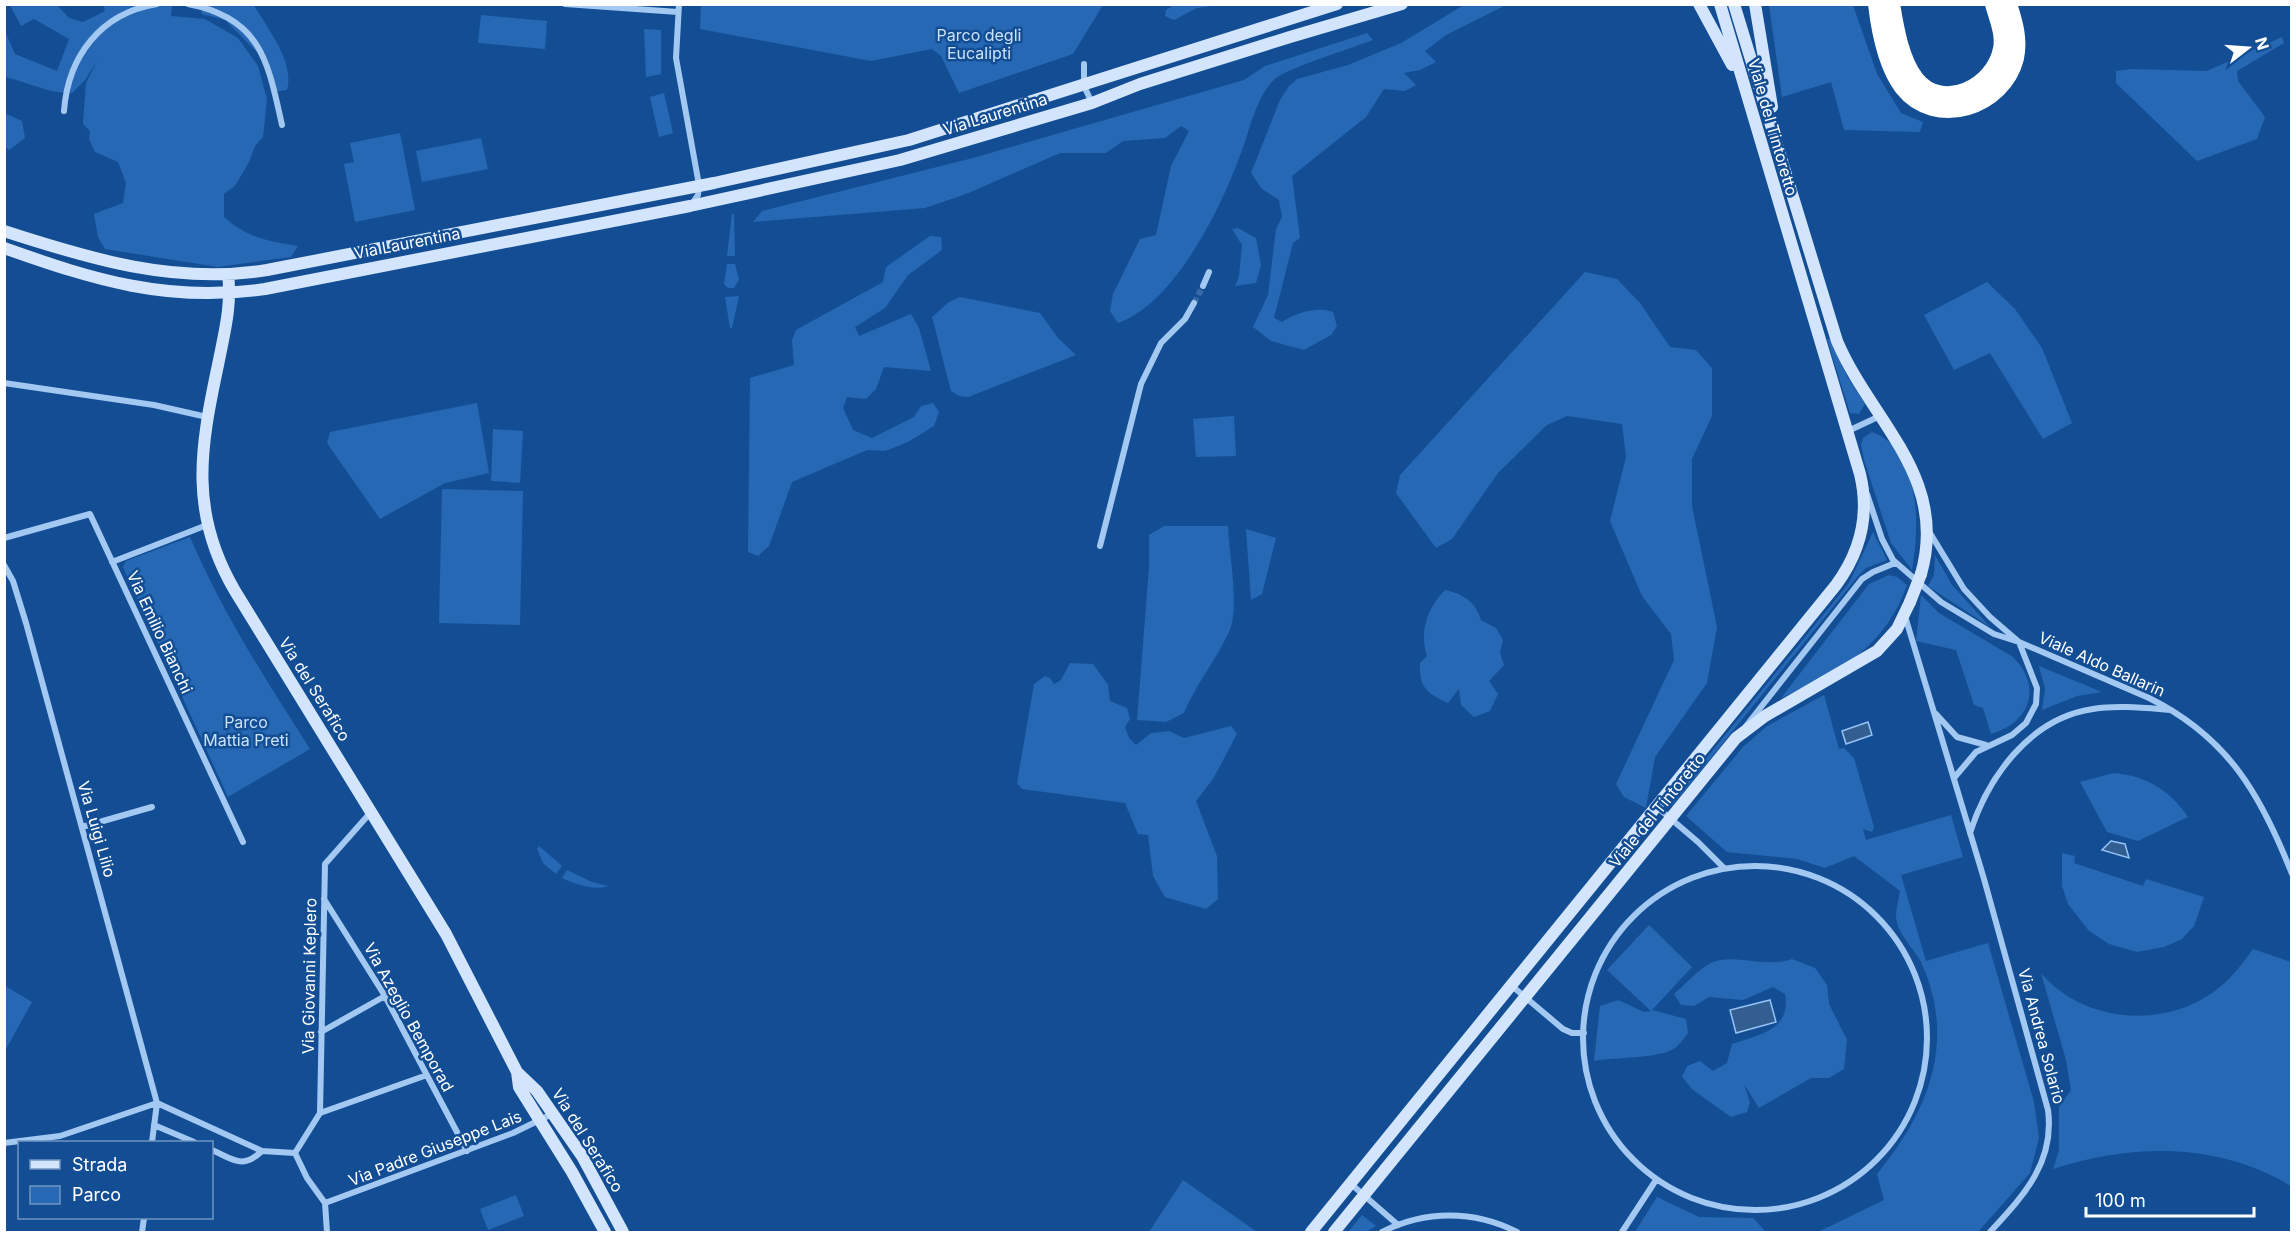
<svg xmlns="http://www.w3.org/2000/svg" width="2296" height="1237" viewBox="0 0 2296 1237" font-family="Inter,sans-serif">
<rect width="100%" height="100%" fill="#134e95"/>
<path fill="#2668b4" d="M 701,4 L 1103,4 L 1103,5 L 1073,54 L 959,93 L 941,56 L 932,49 L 871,61 L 700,29 Z
M 10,5 L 57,5 L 69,18 L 83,22 L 105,11 L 103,5 L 172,5 L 171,16 L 205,19 L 238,38 L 258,66 L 267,99 L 263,137 L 255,146 L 249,162 L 235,186 L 224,194 L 224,217 C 246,237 269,242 298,246 L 291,257 L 218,267 L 105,249 L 98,237 L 94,214 L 123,203 L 126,183 L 118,162 L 95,152 L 89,139 L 90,131 L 83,124 L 86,83 L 97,61 L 85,80 L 72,93 C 49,94 28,82 5,77 L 4,29 L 15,54 L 57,71 L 69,39 L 34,19 L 21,26 Z
M 200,5 L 254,5 C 267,28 295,62 287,90 L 273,92 L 265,60 L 225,20 L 202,14 Z
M 1174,5 L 1174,4 L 1218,5 L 1197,8 L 1174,20 L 1165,16 L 1166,10 Z
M 1464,5 L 1506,5 L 1446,35 L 1425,51 L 1436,62 L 1420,70 L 1404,73 L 1416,85 L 1405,91 L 1384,89 L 1366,117 L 1292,176 L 1300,238 L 1293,243 L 1274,318 L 1282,322 C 1296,313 1317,306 1333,312 L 1337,326 L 1331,335 L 1304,350 L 1271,341 L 1253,327 L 1268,295 L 1276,229 L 1282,217 L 1279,200 L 1262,189 L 1251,173 L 1280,100 L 1289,86 L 1297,79 L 1348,65 L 1401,43 Z
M 1769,5 L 1853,5 L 1877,74 L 1901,113 L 1923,122 L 1920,132 L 1844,130 L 1831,82 L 1782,97 Z
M 481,15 L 547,21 L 545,49 L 478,43 Z
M 644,29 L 661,30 L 661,74 L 646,77 Z
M 1367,33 L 1373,40 C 1355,47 1285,69 1275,79 C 1256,96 1250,130 1241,153 C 1221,208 1175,303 1118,323 L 1110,311 L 1113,294 L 1140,239 L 1156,235 L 1171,166 L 1189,131 L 1181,126 L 1165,138 L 1123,141 L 1106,153 L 1060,153 L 966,194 L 925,208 L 753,222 L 762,211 L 973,158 L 1244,80 L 1265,66 Z
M 2282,37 L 2284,43 L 2237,71 L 2238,81 L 2265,117 L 2257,139 L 2197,161 L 2116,83 L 2116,71 L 2132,69 L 2207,71 Z
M 664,93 L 673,133 L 659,137 L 650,97 Z
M 4,113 L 22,121 L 25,138 L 9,150 L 5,147 Z
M 400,133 L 415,210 L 355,222 L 344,164 L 354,162 L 350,143 Z
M 481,138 L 488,169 L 422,182 L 416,151 Z
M 732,214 L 734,214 L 735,256 L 727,256 Z
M 1238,228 L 1256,238 L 1261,265 L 1256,283 L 1235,286 L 1239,276 L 1242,245 L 1232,229 Z
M 930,236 L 941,237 L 942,250 L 908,275 L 885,308 L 855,327 L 859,336 L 911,314 L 919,328 L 931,371 L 884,367 L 876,389 L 866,399 L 847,397 L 843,408 L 853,430 L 872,438 L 914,417 L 921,406 L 933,403 L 939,412 L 934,426 L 908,442 L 885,451 L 867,450 L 792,482 L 769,546 L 758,556 L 748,552 L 750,378 L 794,365 L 792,340 L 796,330 L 883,282 L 886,267 Z
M 727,264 L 735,264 L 739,280 L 734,288 L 728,288 L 724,284 Z
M 1585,272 L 1617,279 L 1640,303 L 1670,347 L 1696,350 L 1712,368 L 1712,416 L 1692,459 L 1692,506 L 1717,627 L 1707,683 L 1655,757 L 1646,808 L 1624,797 L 1616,784 L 1674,660 L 1671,634 L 1642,596 L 1610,521 L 1626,457 L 1622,424 L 1567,416 L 1547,425 L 1498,473 L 1452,539 L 1436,548 L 1396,493 L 1400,475 Z
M 1987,282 L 2015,309 L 2042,348 L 2072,423 L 2043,439 L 1990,353 L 1954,370 L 1924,315 Z
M 739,296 L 732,328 L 730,328 L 725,297 Z
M 960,297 L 1040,313 L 1058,338 L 1076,355 L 968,397 L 959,396 L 951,391 L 932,317 L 949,302 Z
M 1827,339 L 1830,339 L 1847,376 L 1865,404 L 1859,414 L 1850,413 Z
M 477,403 L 489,473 L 445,483 L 380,519 L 327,443 L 330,432 Z
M 1234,416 L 1236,456 L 1196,457 L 1193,419 Z
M 493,429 L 523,431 L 520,483 L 491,481 Z
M 1872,432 C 1921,449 1920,528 1912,570 L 1891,543 L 1864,460 L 1861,445 L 1863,438 Z
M 442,489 L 523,491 L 520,625 L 439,623 Z
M 1164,526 L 1228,526 C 1229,554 1240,608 1229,632 C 1216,660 1196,684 1184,713 L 1166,722 L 1137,720 L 1149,568 L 1149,535 Z
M 1246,529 L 1276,538 L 1262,594 L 1251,600 Z
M 1873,532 L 1887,560 L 1866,568 L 1859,575 L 1672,806 L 1669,804 L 1849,583 Z
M 190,537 C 222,612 266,680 310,749 L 228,797 L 123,567 L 126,561 Z
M 1935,555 L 1952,585 L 1990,627 L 1928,586 L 1934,575 Z
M 1889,575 L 1897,577 L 1907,585 C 1886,646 1838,674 1781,698 L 1869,584 Z
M 1445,590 C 1463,594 1476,602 1481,620 L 1496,628 L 1503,640 L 1500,653 L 1504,665 L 1489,681 L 1498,694 L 1490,711 L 1474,717 L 1461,705 L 1459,689 L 1448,703 C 1427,693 1419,688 1420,663 L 1427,656 C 1419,633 1427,608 1445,590 Z
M 1921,595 L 1939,613 L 2013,657 C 2043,687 2030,723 1991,734 L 1983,708 L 1974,705 L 1956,650 L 1916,641 Z
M 1070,663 L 1093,664 L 1108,685 L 1110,701 L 1127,708 L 1130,719 L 1125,727 L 1129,738 L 1136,745 L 1151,733 L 1169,731 L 1184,738 L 1231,726 L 1237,734 L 1213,779 L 1196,801 L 1217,856 L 1218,899 L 1206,909 L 1165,897 L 1153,876 L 1148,835 L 1138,834 L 1125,803 L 1022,789 L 1017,783 L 1034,684 L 1045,676 L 1050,678 L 1054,684 L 1061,680 Z
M 2039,666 L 2102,692 L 2077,696 L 2042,710 L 2045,689 Z
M 1824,695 L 1839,749 L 1844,748 L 1854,758 L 1874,827 L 1872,832 L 1863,829 L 1866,840 L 1951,815 L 1963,857 L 1901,875 L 1926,961 L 1988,943 L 2034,1102 L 2039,1138 L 2030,1173 L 1978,1232 L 1818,1232 L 1884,1200 L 1877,1174 C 1929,1111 1957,1041 1921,962 C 1915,950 1900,936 1897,923 C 1894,914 1899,900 1900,891 L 1854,856 L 1825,868 L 1797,859 L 1727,852 L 1686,816 L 1743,747 L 1767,726 Z
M 2114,773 C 2146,776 2170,790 2188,817 L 2138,841 L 2107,832 L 2080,782 Z
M 539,846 L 562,866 L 556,874 L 543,863 L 537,849 Z
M 2062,853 L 2075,856 L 2074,863 L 2143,886 L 2146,879 L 2204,897 L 2194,926 L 2182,939 L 2164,947 L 2137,952 L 2109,944 L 2089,931 L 2068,904 L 2062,886 Z
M 567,870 L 592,882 L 608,886 C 595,891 574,884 562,878 Z
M 1649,925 L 1692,967 L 1652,1010 L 1686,1019 L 1688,1033 C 1684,1038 1680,1044 1675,1048 C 1660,1059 1613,1057 1594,1061 L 1600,1006 L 1618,1000 L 1644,1012 L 1651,1011 L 1607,970 Z
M 2253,949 L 2291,962 L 2291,1186 C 2219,1142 2132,1143 2053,1169 L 2059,1151 L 2059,1107 L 2071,1090 L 2066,1060 L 2041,973 C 2084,1024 2168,1030 2220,987 C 2233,976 2243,963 2253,949 Z
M 1792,959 L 1815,968 L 1827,985 L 1829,1004 L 1847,1040 L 1844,1069 L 1829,1078 L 1811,1078 L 1759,1108 L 1744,1084 L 1750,1103 L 1747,1112 L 1731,1117 L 1693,1090 L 1682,1077 L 1687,1066 L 1700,1061 L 1713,1071 L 1727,1063 L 1732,1044 C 1761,1034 1791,1030 1785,994 L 1773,987 L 1743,1000 L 1709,997 L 1694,1006 L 1681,1005 L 1674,994 C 1686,984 1697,970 1711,963 C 1733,952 1766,969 1792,959 Z
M 5,986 L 32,1002 L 5,1051 Z
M 1183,1180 L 1257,1232 L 1149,1232 Z
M 516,1195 L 524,1216 L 488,1230 L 480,1209 Z
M 1657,1197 L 1699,1217 L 1753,1218 L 1766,1232 L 1635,1232 Z
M 1362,1215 L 1376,1226 L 1366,1232 L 1348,1232 Z"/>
<path fill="#335e92" stroke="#95c3f5" stroke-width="1.5" d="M 1868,722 L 1872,735 L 1846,744 L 1842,731 Z
M 2111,841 L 2125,844 L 2129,858 L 2102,850 Z
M 1770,1000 L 1776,1022 L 1736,1033 L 1730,1010 Z"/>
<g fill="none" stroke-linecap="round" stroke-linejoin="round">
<path stroke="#3669a5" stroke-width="6" stroke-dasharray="6 3" stroke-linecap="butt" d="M 1194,303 L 1203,286"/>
<path stroke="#a3c8f2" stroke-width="6" d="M 188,4 C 262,18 268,63 282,125
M 565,4 L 678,12
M 679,4 L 676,58 L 699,185 L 698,195 L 692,204
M 1084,64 L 1084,86 L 1092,103
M 64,111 C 68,56 101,13 157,4
M 1203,286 L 1209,272
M 4,383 L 154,405 L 207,417
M 1848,431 L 1880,416
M 1867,494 L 1882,539 L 1893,560 L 1941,602 L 1994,634 L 2019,642 L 2149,698 C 2228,737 2261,795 2292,874
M 1930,533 L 1964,589 L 1990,617 L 2019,642 L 2037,688 L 2036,704 L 2026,723 L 2012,735 L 1976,752 L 1954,778
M 4,538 L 90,514 L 243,842
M 1100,546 L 1141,384 L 1161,343 L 1185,319 L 1194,303
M 112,562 L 207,525
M 4,565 L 13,581 L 26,623 L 157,1103 L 152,1142
M 1905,616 L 1984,879 L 2048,1110 C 2055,1163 2023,1196 1990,1232
M 1936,714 L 1957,737 L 1986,745
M 1746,726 L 1862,579 L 1873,572 L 1895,563
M 1657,807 L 1698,842 L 1723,867
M 82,827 L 152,807
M 1970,833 C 1988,777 2030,718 2093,709 C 2118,705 2145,708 2171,710
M1583 1038a172 172 0 1 1 344 0a172 172 0 1 1-344 0Z
M 324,899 L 385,996 L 467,1151
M 1512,986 L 1563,1029 L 1572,1033 L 1584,1033
M 321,1032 L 385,996
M 157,1103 L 262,1151 C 242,1170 233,1159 212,1150
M 320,1113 L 427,1075
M 154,1125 L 194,1142
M 4,1143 L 60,1136 L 157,1103
M 262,1151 L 295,1153 L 307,1178 L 325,1203 L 327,1232
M 295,1153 L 320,1113 L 325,864 L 371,812
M 1351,1184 L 1398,1225
M 325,1203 L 513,1133 L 552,1114
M 142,1232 L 144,1218
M 1382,1232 C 1425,1210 1474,1210 1517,1232
M 1622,1232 L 1656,1180"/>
<path stroke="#d2e5fc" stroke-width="12" d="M 1699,4 L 1732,65
M 1734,4 L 1837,341 C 1871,421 1949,477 1921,574
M 1755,4 L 1772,107
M 4,231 C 90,259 176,285 267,270 L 714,183 L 909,140 L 1337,4
M 4,248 C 94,280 168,303 265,289 L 690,206 L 900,160 L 1092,103 L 1140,84 L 1290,37 L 1402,4
M 228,274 C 232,306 224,334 218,365 C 200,449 189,513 235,591 L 446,934 L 517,1072 L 519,1087 L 572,1172 L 605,1232
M 517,1072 L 537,1091 L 582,1156 L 623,1232
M 1311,1232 L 1836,585 C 1861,551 1870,515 1860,474 L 1720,4
M 1334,1232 L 1736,738 L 1765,716 L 1877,651 L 1897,629 L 1910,602"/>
<path stroke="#fff" stroke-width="18" d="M 1877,4 C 1880,30 1887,66 1903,87 C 1936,129 2003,106 2015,58 C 2019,40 2014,22 2008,4
M 1891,4 C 1895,28 1900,59 1915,79 C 1943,114 1995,87 2002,49 C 2005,34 1998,19 1994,4"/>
<path stroke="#d2e5fc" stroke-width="12" d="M 1910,602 L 1921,574"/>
</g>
<g text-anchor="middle" stroke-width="5" stroke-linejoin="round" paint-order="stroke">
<g font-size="16" fill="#cbe2fd" stroke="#134e95">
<text x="979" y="41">Parco degli<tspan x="979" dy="18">Eucalipti</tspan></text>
<text x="246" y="728">Parco<tspan x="246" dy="18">Mattia Preti</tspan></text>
</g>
<g font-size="16" fill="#fff" stroke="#134e95">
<text transform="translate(995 114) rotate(-17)" y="6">Via Laurentina</text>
<text transform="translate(1773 127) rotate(74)" y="6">Viale del Tintoretto</text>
<text transform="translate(407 243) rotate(-11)" y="6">Via Laurentina</text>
<text transform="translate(160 632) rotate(65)" y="6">Via Emilio Bianchi</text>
<text transform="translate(2102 664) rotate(24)" y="6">Viale Aldo Ballarin</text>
<text transform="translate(315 689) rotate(58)" y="6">Via del Serafico</text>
<text transform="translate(1657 810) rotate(-51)" y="6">Viale del Tintoretto</text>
<text transform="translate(97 829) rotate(74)" y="6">Via Luigi Lilio</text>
<text transform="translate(309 976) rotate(-89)" y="6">Via Giovanni Keplero</text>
<text transform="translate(409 1017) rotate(61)" y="6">Via Azeglio Bemporad</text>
<text transform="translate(2042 1036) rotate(75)" y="6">Via Andrea Solario</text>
<text transform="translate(588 1140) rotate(58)" y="6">Via del Serafico</text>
<text transform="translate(435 1148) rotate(-21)" y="6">Via Padre Giuseppe Lais</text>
</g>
</g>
<rect width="2296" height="1237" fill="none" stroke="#ffffff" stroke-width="12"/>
<rect x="18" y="1141" width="195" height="78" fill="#134e95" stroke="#7195bf" stroke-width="1.5"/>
<rect x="30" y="1160" width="30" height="9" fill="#d2e5fc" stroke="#7195bf" stroke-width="1.5"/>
<text x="72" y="1171" font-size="18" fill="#ffffff">Strada</text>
<rect x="30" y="1186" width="30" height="18" fill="#2668b4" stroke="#7195bf" stroke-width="1.5"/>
<text x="72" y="1201" font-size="18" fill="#ffffff">Parco</text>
<g transform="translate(2248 48) rotate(73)" stroke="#134e95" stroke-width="4.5" paint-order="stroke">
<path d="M0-4.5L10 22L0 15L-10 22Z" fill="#ffffff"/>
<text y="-9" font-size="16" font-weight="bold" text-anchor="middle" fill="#ffffff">N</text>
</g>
<path d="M2086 1207v9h168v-9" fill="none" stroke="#ffffff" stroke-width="3"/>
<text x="2095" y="1207" font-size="18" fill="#ffffff" stroke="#134e95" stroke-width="4.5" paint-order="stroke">100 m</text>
</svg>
